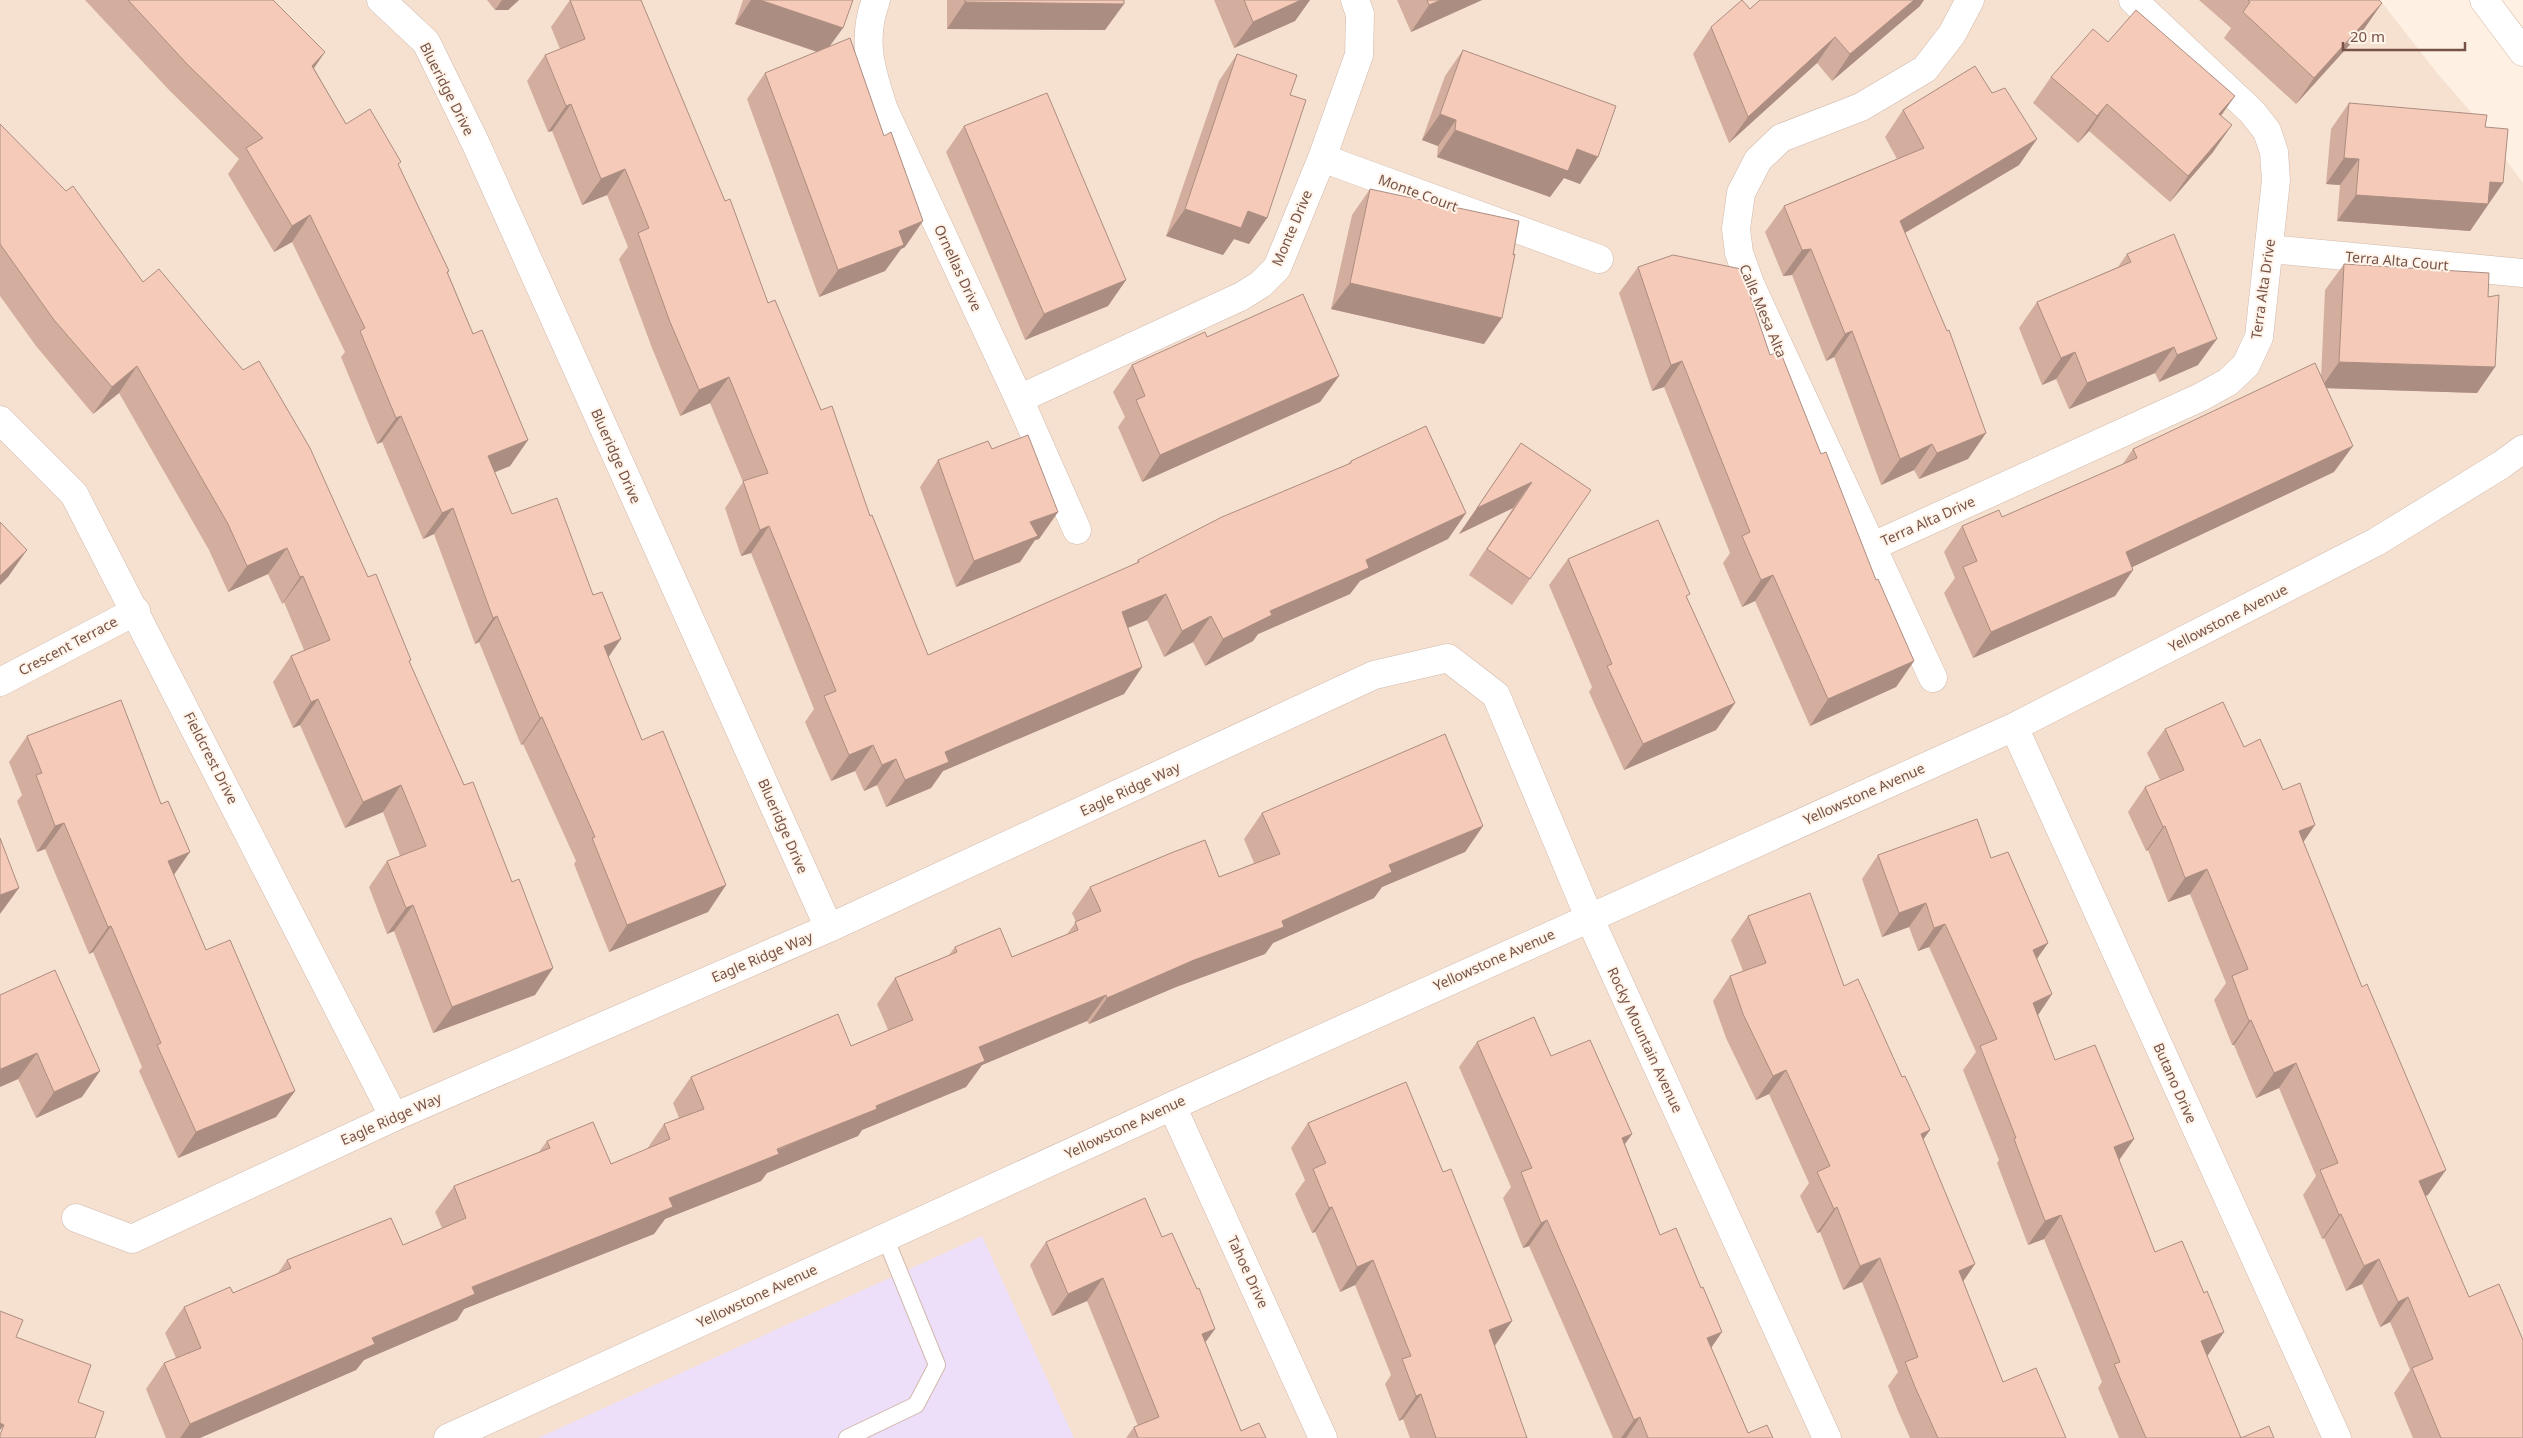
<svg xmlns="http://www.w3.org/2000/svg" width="2523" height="1438" viewBox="0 0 2523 1438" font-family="'Noto Sans',sans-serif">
<rect width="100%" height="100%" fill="#fef0e2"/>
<path fill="#f6e1d0" d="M 0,0 L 2380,0 L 2437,73 L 2470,111 L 2523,183 L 2523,1438 L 0,1438 Z"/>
<path fill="#eddffa" d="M 982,1236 L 1074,1438 L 538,1438 Z"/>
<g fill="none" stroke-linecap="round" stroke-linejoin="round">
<defs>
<path id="lane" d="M 847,1438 L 916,1405 L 937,1365 L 885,1237"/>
<path id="street" d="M 381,0 L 426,42 L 475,142 L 829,928
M 876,0 C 861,40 871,71 884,110 L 1019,399 L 1077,530
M 1322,158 L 1599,259
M 2270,249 L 2523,273
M 1019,399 L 1242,296 L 1261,284 L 1277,268 L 1322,158 L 1359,55 L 1360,14 L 1355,0
M 0,420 L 74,494 L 394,1117
M 1871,547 L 2201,397 L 2228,382 L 2246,365 L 2259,337 L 2276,180 L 2274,152 L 2267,131 L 2252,112 L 2133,0
M 1933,678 L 1751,286 L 1739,253 L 1736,229 L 1741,193 L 1758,160 L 1781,138 L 1861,107 L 1925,69 L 1952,34 L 1970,0
M 0,682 L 136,611
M 2014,727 L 2337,1438
M 1172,1106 L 1323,1438
M 76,1218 L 132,1239 L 394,1117 L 829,928 L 1374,675 L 1448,658 L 1496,695 L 1589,917 L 1827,1438
M 448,1438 L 1172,1106 L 2014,727 L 2376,542 L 2501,465 L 2523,449"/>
<path id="secondary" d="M 2484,0 L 2523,52"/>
</defs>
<use href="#lane" stroke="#d1b8ab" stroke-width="18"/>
<use href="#street" stroke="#d1b8ab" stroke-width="29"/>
<use href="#secondary" stroke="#d5b7a8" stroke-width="29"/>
<use href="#lane" stroke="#fff" stroke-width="16"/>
<use href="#street" stroke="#fff" stroke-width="28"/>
<use href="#secondary" stroke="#fff" stroke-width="28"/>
</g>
<path fill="#d3ae9e" d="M 85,0 L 273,0 L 325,52 L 314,68 L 346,124 L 398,165 L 449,271 L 448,273 L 473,334 L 528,440 L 510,466 L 494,472 L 512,514 L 608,657 L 642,740 L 726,885 L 708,912 L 609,952 L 574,864 L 576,861 L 523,744 L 521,745 L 479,642 L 475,644 L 434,534 L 423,539 L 382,442 L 377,444 L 341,357 L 345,352 L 292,242 L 274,252 L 228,174 L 239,159 L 169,90 Z
M 487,0 L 519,0 L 508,10 L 495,10 Z
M 570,0 L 725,201 L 768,303 L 821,410 L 870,516 L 928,655 L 1136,564 L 1138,560 L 1348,464 L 1351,461 L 1466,513 L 1448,539 L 1360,581 L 1350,594 L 1258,634 L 1253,641 L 1205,666 L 1193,642 L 1164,657 L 1147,620 L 1128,628 L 1142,667 L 1124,694 L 943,771 L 931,788 L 886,807 L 877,785 L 864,791 L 855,771 L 831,781 L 805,722 L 814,709 L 751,553 L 741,556 L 725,508 L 743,482 L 710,403 L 680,416 L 652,348 L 619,259 L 628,247 L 607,195 L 582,205 L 552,131 L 548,132 L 527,81 L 545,55 L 560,49 L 551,27 Z
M 743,0 L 853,0 L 829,47 L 905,247 L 901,249 L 885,271 L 819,297 L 747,99 L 765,73 L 817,52 L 735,24 Z
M 947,0 L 1124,0 L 1105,30 L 947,29 Z
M 1214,0 L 1310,0 L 1295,21 L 1234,48 Z
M 1397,0 L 1482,0 L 1411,32 Z
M 2199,0 L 2379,0 L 2382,3 L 2364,29 L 2296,104 L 2224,38 L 2231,28 Z
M 1920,6 L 1832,81 L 1817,63 L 1729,143 L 1693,54 L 1711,27 L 1750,9 Z
M 2108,42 L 2235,96 L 2221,116 L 2213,152 L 2170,202 L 2089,131 L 2078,143 L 2033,103 L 2051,77 Z
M 1463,50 L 1580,184 L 1564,178 L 1550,197 L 1437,157 L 1438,146 L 1422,140 L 1445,76 Z
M 1237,54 L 1290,95 L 1267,218 L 1249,244 L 1234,239 L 1223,255 L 1166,236 L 1219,81 Z
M 1992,93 L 2037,139 L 2019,165 L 1905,233 L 1986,433 L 1968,459 L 1919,479 L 1914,470 L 1881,485 L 1834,357 L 1826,361 L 1792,275 L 1783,276 L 1765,232 L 1784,206 L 1897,159 L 1885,137 L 1903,110 Z
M 2349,103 L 2485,127 L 2503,183 L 2470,231 L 2337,221 L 2340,185 L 2326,184 L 2331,129 Z
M 0,124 L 143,282 L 368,577 L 409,662 L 464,785 L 512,882 L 553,968 L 535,995 L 433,1033 L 394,931 L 387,934 L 369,887 L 387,861 L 400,856 L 383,812 L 345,828 L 300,725 L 293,728 L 273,682 L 291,656 L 304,650 L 284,602 L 282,604 L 268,574 L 228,592 L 209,550 L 119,393 L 93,414 L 36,346 L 0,296 Z
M 964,126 L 1126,280 L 1108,306 L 1025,340 L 946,152 Z
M 1370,189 L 1484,344 L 1331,309 L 1352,215 Z
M 2127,254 L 2198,365 L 2159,382 L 2155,373 L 2069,409 L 2056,379 L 2042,385 L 2019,328 L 2037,302 L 2118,267 Z
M 2344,264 L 2488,297 L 2495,367 L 2477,393 L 2326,388 L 2334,472 L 2132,567 L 2133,570 L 2115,596 L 1973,658 L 1944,593 L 1955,578 L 1944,552 L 1962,526 L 2002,517 L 2122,465 L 2133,449 L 2321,378 L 2325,290 Z
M 1638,267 L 1770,355 L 1821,454 L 1876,580 L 1914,661 L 1896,687 L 1810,726 L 1755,601 L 1742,607 L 1723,563 L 1730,553 L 1664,387 L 1652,391 L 1619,293 Z
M 1207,337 L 1339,376 L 1320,402 L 1142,482 L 1118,427 L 1125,417 L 1113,392 L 1132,365 Z
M 1521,443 L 1530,579 L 1512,605 L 1469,575 L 1513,508 L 1459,534 Z
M 992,449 L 1058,512 L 1039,539 L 1035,540 L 1020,562 L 956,587 L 920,487 L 938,460 Z
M 1568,559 L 1687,598 L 1735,703 L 1716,730 L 1624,770 L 1589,692 L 1592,687 L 1549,585 Z
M 2165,729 L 2244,747 L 2303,842 L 2428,1195 L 2425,1196 L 2523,1438 L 2413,1438 L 2394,1393 L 2410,1370 L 2390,1322 L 2380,1327 L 2362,1284 L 2346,1291 L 2324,1238 L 2322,1239 L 2303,1195 L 2316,1176 L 2279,1088 L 2256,1098 L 2234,1045 L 2232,1045 L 2214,1000 L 2226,983 L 2190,894 L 2168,902 L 2148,850 L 2146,851 L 2128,812 L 2145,787 L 2160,780 L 2147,753 Z
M 27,736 L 174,875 L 206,950 L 295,1091 L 276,1117 L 178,1158 L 139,1071 L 142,1067 L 93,952 L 89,954 L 45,849 L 37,852 L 17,801 L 22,795 L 9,762 Z
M 1262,813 L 1483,826 L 1465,852 L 1382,887 L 1374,898 L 1273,943 L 1265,954 L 1176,987 L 1089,1024 L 1087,1021 L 982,1065 L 966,1087 L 862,1130 L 858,1136 L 767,1173 L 761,1181 L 665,1219 L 654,1234 L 464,1309 L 457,1320 L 364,1360 L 356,1370 L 200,1438 L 166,1438 L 146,1389 L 164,1363 L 176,1358 L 165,1333 L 184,1307 L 233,1293 L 278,1273 L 287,1260 L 403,1245 L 442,1228 L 435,1212 L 454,1186 L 539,1152 L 547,1141 L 611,1164 L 647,1149 L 664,1124 L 679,1118 L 673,1103 L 691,1077 L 851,1046 L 888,1030 L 877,1004 L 895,978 L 949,955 L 955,947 L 1012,957 L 1067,934 L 1076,922 L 1072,913 L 1090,887 L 1219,877 L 1254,863 L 1244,839 Z
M 1878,855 L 1991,858 L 2048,943 L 2037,959 L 2052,994 L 2038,1015 L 2055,1060 L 2134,1139 L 2119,1160 L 2155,1252 L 2204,1293 L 2224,1332 L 2207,1356 L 2241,1438 L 2274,1438 L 2119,1438 L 2098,1388 L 2102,1382 L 2044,1239 L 2028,1245 L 1997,1163 L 1999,1160 L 1963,1070 L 1976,1052 L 1929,947 L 1918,951 L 1909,927 L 1882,937 L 1862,879 Z
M 1748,916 L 1844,986 L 1902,1077 L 1930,1130 L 1923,1139 L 1975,1264 L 1963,1281 L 2003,1382 L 2066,1438 L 1910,1438 L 1898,1411 L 1888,1386 L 1898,1372 L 1862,1282 L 1843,1290 L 1820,1232 L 1817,1233 L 1800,1196 L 1809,1183 L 1769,1094 L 1756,1100 L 1726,1038 L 1713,1001 L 1730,976 L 1743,971 L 1731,940 Z
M 0,995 L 82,1097 L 36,1118 L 18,1079 L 0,1087 Z
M 1477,1042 L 1551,1056 L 1632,1134 L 1625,1144 L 1660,1235 L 1711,1348 L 1748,1433 L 1773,1438 L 1613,1438 L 1529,1246 L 1523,1248 L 1503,1198 L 1511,1187 L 1459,1067 Z
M 1308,1123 L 1443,1172 L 1512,1321 L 1495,1346 L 1527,1438 L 1410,1438 L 1403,1419 L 1399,1421 L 1385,1384 L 1391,1375 L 1355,1285 L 1340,1292 L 1315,1232 L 1312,1233 L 1295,1194 L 1305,1180 L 1291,1148 Z
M 1162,1237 L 1215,1329 L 1205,1342 L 1241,1431 L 1266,1438 L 1126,1438 L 1134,1427 L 1138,1426 L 1087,1301 L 1052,1316 L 1030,1265 L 1046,1242 Z"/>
<path fill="#ac8d81" d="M 502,0 L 519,0 L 508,10 L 495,10 Z
M 751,0 L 760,0 L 843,28 L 824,54 L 735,24 Z
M 1296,0 L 1310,0 L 1295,21 L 1234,48 L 1253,22 Z
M 1441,0 L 1482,0 L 1411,32 L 1429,5 Z
M 1914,0 L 1924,0 L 1920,6 L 1832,81 L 1850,54 Z
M 965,2 L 1124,4 L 1105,30 L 947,29 Z
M 2382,3 L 2364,29 L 2296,104 L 2314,78 Z
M 1835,37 L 1817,63 L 1729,143 L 1748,117 Z
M 325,52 L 307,78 L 312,66 Z
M 2235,96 L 2216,122 L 2219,114 Z
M 571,104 L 552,131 L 548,132 L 566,106 Z
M 2107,104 L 2089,131 L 2078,143 L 2097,116 Z
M 1440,114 L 1456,120 L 1438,146 L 1422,140 Z
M 2232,125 L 2213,152 L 2170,202 L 2188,176 Z
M 1455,130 L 1577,149 L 1598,157 L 1580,184 L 1564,178 L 1550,197 L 1437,157 Z
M 2037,139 L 2019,165 L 1881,247 L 1900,221 Z
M 2344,158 L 2359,159 L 2340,185 L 2326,184 Z
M 625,169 L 607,195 L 582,205 L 601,179 Z
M 2490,182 L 2503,183 L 2470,231 L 2337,221 L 2356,195 Z
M 1185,209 L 1248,211 L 1267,218 L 1249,244 L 1234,239 L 1223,255 L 1166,236 Z
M 310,215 L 292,242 L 274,252 L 292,226 Z
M 923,221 L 905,247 L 901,249 L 885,271 L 819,297 L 838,270 L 899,231 Z
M 1811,249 L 1792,275 L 1783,276 L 1802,250 Z
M 1126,280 L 1108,306 L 1025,340 L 1044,314 Z
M 1350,283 L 1502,318 L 1484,344 L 1331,309 Z
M 1852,331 L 1834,357 L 1826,361 L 1845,334 Z
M 2217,339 L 2198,365 L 2159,382 L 2177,355 Z
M 2174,347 L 2155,373 L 2069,409 L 2087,383 Z
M 2075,352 L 2056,379 L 2042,385 L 2061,358 Z
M 1682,361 L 1664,387 L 1652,391 L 1671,365 Z
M 2339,362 L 2495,367 L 2477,393 L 2321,388 Z
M 137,366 L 119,393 L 93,414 L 112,387 Z
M 1339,376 L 1320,402 L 1142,482 L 1160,455 Z
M 729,377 L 710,403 L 680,416 L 699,390 Z
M 401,416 L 382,442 L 377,444 L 396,418 Z
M 1986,433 L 1968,459 L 1919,479 L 1937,453 Z
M 528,440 L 510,466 L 469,483 L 488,456 Z
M 1932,444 L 1914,470 L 1881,485 L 1900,459 Z
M 2353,446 L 2334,472 L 2107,579 L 2126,552 Z
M 1532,482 L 1513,508 L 1459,534 L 1477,508 Z
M 453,508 L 434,534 L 423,539 L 442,513 Z
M 1058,512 L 1039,539 L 1035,540 L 1020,562 L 956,587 L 974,561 L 1030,522 Z
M 1466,513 L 1448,539 L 1360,581 L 1350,594 L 1258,634 L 1253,641 L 1205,666 L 1223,639 L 1270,611 L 1366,560 Z
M 769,526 L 751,553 L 741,556 L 760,530 Z
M 287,548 L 268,574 L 228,592 L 247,566 Z
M 27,550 L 8,577 L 0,585 L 0,576 Z
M 2133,570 L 2115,596 L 1973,658 L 1991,632 Z
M 1773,575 L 1755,601 L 1742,607 L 1761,580 Z
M 303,576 L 284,602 L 282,604 L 300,577 Z
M 1166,594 L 1147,620 L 1103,638 L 1122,612 Z
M 497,616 L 479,642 L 475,644 L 493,618 Z
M 1211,616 L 1193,642 L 1164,657 L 1182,631 Z
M 621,639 L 603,665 L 604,646 Z
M 1914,661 L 1896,687 L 1810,726 L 1828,699 Z
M 1142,667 L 1124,694 L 943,771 L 931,788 L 886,807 L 905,780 L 945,752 Z
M 318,699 L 300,725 L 293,728 L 311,702 Z
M 1735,703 L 1716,730 L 1624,770 L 1643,744 Z
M 542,717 L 523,744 L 521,745 L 540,718 Z
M 873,745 L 855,771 L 831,781 L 849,755 Z
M 896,759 L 877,785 L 864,791 L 882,765 Z
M 401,785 L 383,812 L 345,828 L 363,802 Z
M 64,823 L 45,849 L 37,852 L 55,826 Z
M 2315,825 L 2298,850 L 2299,831 Z
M 1483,826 L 1465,852 L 1382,887 L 1374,898 L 1273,943 L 1265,954 L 1176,987 L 1089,1024 L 1107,998 L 1282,921 L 1389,865 Z
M 2165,826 L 2148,850 L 2146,851 L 2163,827 Z
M 190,852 L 171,879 L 168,861 Z
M 2207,869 L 2190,894 L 2168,902 L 2185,878 Z
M 726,885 L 708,912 L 609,952 L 627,925 Z
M 19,888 L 0,914 L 0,895 Z
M 1926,903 L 1909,927 L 1882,937 L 1899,913 Z
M 413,905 L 394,931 L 387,934 L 406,908 Z
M 1945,924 L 1929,947 L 1918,951 L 1934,928 Z
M 111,926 L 93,952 L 89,954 L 108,927 Z
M 2048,943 L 2031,967 L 2033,950 Z
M 553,968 L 535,995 L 433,1033 L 452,1007 Z
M 2052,994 L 2036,1018 L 2033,1003 Z
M 1106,995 L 1087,1021 L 982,1065 L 966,1087 L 862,1130 L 858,1136 L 767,1173 L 761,1181 L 665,1219 L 654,1234 L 464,1309 L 457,1320 L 364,1360 L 356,1370 L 200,1438 L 180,1438 L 190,1424 L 372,1338 L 472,1287 L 876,1106 L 979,1047 Z
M 2251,1020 L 2234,1045 L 2232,1045 L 2249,1021 Z
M 37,1053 L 18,1079 L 0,1087 L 0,1070 L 1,1069 Z
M 2296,1063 L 2279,1088 L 2256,1098 L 2274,1073 Z
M 1786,1070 L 1769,1094 L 1756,1100 L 1773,1076 Z
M 100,1071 L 82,1097 L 36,1118 L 54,1092 Z
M 295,1091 L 276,1117 L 178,1158 L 196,1132 Z
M 1930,1130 L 1913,1154 L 1921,1134 Z
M 1632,1134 L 1614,1159 L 1622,1138 Z
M 2134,1139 L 2117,1163 L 2114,1147 Z
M 2446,1170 L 2428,1195 L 2402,1206 L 2419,1181 Z
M 1332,1207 L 1315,1232 L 1312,1233 L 1329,1208 Z
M 1837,1207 L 1820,1232 L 1817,1233 L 1834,1209 Z
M 2341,1214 L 2324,1238 L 2322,1239 L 2339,1215 Z
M 2061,1215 L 2044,1239 L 2028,1245 L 2045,1221 Z
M 1547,1220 L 1529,1246 L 1523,1248 L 1541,1223 Z
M 1880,1258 L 1862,1282 L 1843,1290 L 1860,1266 Z
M 2379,1259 L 2362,1284 L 2346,1291 L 2364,1266 Z
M 1373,1260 L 1355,1285 L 1340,1292 L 1357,1267 Z
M 1975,1264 L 1958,1289 L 1959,1271 Z
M 1103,1278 L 1087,1301 L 1052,1316 L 1068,1294 Z
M 2408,1297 L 2390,1322 L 2380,1327 L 2398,1302 Z
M 1512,1321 L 1494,1346 L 1489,1330 Z
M 1215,1329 L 1199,1351 L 1202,1334 Z
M 1722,1332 L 1705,1357 L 1707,1338 Z
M 2224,1332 L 2208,1355 L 2184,1365 L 2201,1341 Z
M 1421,1394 L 1403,1419 L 1399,1421 L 1416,1396 Z
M 1640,1417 L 1626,1438 L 1621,1438 L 1634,1420 Z
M 0,1423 L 4,1425 L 0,1430 Z"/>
<path fill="#f5cab8" stroke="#ac8d81" d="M 128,0 L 273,0 L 325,52 L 312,66 L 346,124 L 370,109 L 401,162 L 398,164 L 449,271 L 447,272 L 473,334 L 482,330 L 528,440 L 488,456 L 512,514 L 557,498 L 593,595 L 602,592 L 621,639 L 604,646 L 642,740 L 663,731 L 726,885 L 627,925 L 592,838 L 595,837 L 542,717 L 540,718 L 497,616 L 493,618 L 453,508 L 442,513 L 401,416 L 396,418 L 360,331 L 365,328 L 310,215 L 292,226 L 246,148 L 263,138 L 187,64 Z
M 570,0 L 641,0 L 725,201 L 730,199 L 768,303 L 775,300 L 821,410 L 832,406 L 870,516 L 872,515 L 928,655 L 1139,562 L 1138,560 L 1222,517 L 1351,463 L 1351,461 L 1426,426 L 1466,513 L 1366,560 L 1369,568 L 1270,611 L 1272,615 L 1223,639 L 1211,616 L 1182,631 L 1166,594 L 1122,612 L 1142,667 L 945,752 L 949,762 L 905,780 L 896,759 L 882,765 L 873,745 L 849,755 L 824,696 L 836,691 L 769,526 L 760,530 L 743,481 L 768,473 L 729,377 L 699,390 L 670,322 L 638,233 L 649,228 L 625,169 L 601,179 L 571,104 L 566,106 L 545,55 L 585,39 Z
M 760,0 L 853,0 L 843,28 Z
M 965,0 L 1124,0 L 1124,4 L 965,2 Z
M 1244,0 L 1301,0 L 1253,22 Z
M 1427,0 L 1441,0 L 1429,5 Z
M 1742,0 L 1750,9 L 1760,0 L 1914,0 L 1850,54 L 1835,37 L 1748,117 L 1711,27 Z
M 2248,0 L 2379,0 L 2382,3 L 2314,78 L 2243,12 L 2250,2 Z
M 2136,10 L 2235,96 L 2219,114 L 2232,125 L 2188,176 L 2107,104 L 2097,116 L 2051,77 L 2093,29 L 2108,42 Z
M 850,38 L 884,136 L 891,132 L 923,221 L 899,231 L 904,245 L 838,270 L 765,73 Z
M 1463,50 L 1616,106 L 1598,157 L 1577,149 L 1568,171 L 1455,130 L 1456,120 L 1440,114 Z
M 1237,54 L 1297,75 L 1290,95 L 1306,100 L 1267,218 L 1248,211 L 1241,228 L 1185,209 Z
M 1975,66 L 1992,93 L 2005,88 L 2037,139 L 1900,221 L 1947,331 L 1949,330 L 1986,433 L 1937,453 L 1932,444 L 1900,459 L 1852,331 L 1845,334 L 1811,249 L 1802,250 L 1784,206 L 1924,148 L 1903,110 Z
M 1047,93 L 1126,280 L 1044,314 L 964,126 Z
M 2349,103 L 2487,115 L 2485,127 L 2508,129 L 2503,183 L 2490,182 L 2488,204 L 2356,195 L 2359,159 L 2344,158 Z
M 0,124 L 66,191 L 73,186 L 143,282 L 159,269 L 243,370 L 259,361 L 310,448 L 368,577 L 376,574 L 411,660 L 409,661 L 464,785 L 473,782 L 512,882 L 519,879 L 553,968 L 452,1007 L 413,905 L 406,908 L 387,861 L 426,846 L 401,785 L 363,802 L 318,699 L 311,702 L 291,656 L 330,640 L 303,576 L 300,577 L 287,548 L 247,566 L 228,524 L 137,366 L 112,387 L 54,320 L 0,244 Z
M 1370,189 L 1519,221 L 1513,255 L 1515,254 L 1502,318 L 1350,283 Z
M 2174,234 L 2217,339 L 2177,355 L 2174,347 L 2087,383 L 2075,352 L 2061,358 L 2037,302 L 2131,262 L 2127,254 Z
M 1673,255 L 1741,269 L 1770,355 L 1780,351 L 1821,454 L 1826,452 L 1876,580 L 1878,579 L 1914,661 L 1828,699 L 1773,575 L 1761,580 L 1742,536 L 1750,532 L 1682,361 L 1671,365 L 1638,267 Z
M 2344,264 L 2489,273 L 2488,297 L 2499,295 L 2495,367 L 2339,362 Z
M 1303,294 L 1339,376 L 1160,455 L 1136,400 L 1145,396 L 1132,365 L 1205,332 L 1207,337 Z
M 2315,363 L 2353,446 L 2126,552 L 2133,570 L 1991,632 L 1963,567 L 1977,561 L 1962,526 L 1999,510 L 2002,517 L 2137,458 L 2133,449 Z
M 1028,435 L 1058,512 L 1030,522 L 1038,536 L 974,561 L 938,460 L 988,441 L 992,449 Z
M 1521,443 L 1591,490 L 1530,579 L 1487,549 L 1532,482 L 1477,508 Z
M 1658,520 L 1690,594 L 1686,596 L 1735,703 L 1643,744 L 1607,666 L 1612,664 L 1568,559 Z
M 0,522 L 27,550 L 0,576 Z
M 121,700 L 161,804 L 168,801 L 190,852 L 168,861 L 206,950 L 230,940 L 295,1091 L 196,1132 L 157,1045 L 161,1043 L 111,926 L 108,927 L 64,823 L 55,826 L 36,775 L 42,773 L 27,736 Z
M 2223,702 L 2244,747 L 2260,739 L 2283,790 L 2300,783 L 2315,825 L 2299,831 L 2362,987 L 2367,984 L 2446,1170 L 2419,1181 L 2469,1297 L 2499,1284 L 2523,1340 L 2523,1438 L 2441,1438 L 2412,1368 L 2433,1359 L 2408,1297 L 2398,1302 L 2379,1259 L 2364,1266 L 2341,1214 L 2339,1215 L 2320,1170 L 2338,1163 L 2296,1063 L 2274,1073 L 2251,1020 L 2249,1021 L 2232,976 L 2248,969 L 2207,869 L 2185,878 L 2165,826 L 2163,827 L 2145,787 L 2184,770 L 2165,729 Z
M 1445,734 L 1483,826 L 1389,865 L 1392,872 L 1282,921 L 1284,927 L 1194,960 L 1107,998 L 1106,995 L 979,1047 L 985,1061 L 876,1106 L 877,1109 L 777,1149 L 779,1154 L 669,1198 L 673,1207 L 472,1287 L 475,1294 L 372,1338 L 375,1344 L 190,1424 L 164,1363 L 201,1348 L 184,1307 L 230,1287 L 233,1293 L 291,1268 L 287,1260 L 391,1218 L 403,1245 L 466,1218 L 454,1186 L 550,1148 L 547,1141 L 593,1122 L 611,1164 L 670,1139 L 664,1124 L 704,1109 L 691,1077 L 838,1014 L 851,1046 L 913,1020 L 895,978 L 957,952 L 955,947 L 1000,928 L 1012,957 L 1078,930 L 1075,922 L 1101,911 L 1090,887 L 1171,853 L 1205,840 L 1219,877 L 1280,854 L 1262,813 Z
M 1977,819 L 1991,858 L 2008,852 L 2048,943 L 2033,950 L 2052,994 L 2033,1003 L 2055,1060 L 2095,1045 L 2134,1139 L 2114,1147 L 2155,1252 L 2182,1241 L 2204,1293 L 2207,1291 L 2224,1332 L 2201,1341 L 2241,1438 L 2269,1426 L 2274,1438 L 2146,1438 L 2114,1364 L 2120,1362 L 2061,1215 L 2045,1221 L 2014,1139 L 2016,1138 L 1980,1046 L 1997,1039 L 1945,924 L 1934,928 L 1926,903 L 1899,913 L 1878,855 Z
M 0,838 L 19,888 L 0,895 Z
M 1810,893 L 1844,986 L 1858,979 L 1902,1077 L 1905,1076 L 1930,1130 L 1921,1134 L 1975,1264 L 1959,1271 L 2003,1382 L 2036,1368 L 2066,1438 L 1938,1438 L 1915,1387 L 1905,1362 L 1918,1357 L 1880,1258 L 1860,1266 L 1837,1207 L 1834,1209 L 1817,1172 L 1830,1166 L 1786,1070 L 1773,1076 L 1743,1014 L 1730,976 L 1766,963 L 1748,916 Z
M 55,970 L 100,1071 L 54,1092 L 37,1053 L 1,1069 L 0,1067 L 0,995 Z
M 1534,1017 L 1551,1056 L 1590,1040 L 1632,1134 L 1622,1138 L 1660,1235 L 1676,1228 L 1701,1288 L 1703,1287 L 1722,1332 L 1707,1338 L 1748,1433 L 1767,1425 L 1773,1438 L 1648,1438 L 1640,1417 L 1634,1420 L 1547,1220 L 1541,1223 L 1521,1172 L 1532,1168 L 1477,1042 Z
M 1406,1082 L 1443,1172 L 1451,1169 L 1512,1321 L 1489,1330 L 1527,1438 L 1436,1438 L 1421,1394 L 1416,1396 L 1402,1359 L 1411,1356 L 1373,1260 L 1357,1267 L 1332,1207 L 1329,1208 L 1313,1169 L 1326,1163 L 1308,1123 Z
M 1145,1198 L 1162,1237 L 1172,1233 L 1197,1289 L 1199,1288 L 1215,1329 L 1202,1334 L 1241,1431 L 1259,1423 L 1266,1438 L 1138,1438 L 1134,1427 L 1159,1417 L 1103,1278 L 1068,1294 L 1046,1242 Z
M 0,1311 L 23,1320 L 16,1337 L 91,1365 L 78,1402 L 104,1412 L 95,1438 L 0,1438 L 0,1435 L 4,1425 L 0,1423 Z"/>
<g text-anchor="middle" stroke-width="4" stroke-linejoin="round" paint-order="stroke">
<g font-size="14" fill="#775347" stroke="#fff4ea">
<text transform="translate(447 89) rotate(63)" y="5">Blueridge Drive</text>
<text transform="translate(1418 193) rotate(20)" y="5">Monte Court</text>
<text transform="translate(1292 228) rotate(-67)" y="5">Monte Drive</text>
<text transform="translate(2397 261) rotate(5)" y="5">Terra Alta Court</text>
<text transform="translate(958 268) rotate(65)" y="5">Ornellas Drive</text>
<text transform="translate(2263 289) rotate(-82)" y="5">Terra Alta Drive</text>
<text transform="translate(1763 311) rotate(67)" y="5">Calle Mesa Alta</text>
<text transform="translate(616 456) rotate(66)" y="5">Blueridge Drive</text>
<text transform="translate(1928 521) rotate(-24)" y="5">Terra Alta Drive</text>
<text transform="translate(2228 618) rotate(-27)" y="5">Yellowstone Avenue</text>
<text transform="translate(68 646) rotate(-28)" y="5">Crescent Terrace</text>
<text transform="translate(211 758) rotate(63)" y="5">Fieldcrest Drive</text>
<text transform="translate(1130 789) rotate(-25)" y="5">Eagle Ridge Way</text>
<text transform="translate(1864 794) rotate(-24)" y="5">Yellowstone Avenue</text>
<text transform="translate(783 826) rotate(66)" y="5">Blueridge Drive</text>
<text transform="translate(762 957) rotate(-23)" y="5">Eagle Ridge Way</text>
<text transform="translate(1494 960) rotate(-24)" y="5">Yellowstone Avenue</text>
<text transform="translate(1645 1040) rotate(65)" y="5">Rocky Mountain Avenue</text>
<text transform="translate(2175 1083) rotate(66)" y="5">Butano Drive</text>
<text transform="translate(391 1119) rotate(-24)" y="5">Eagle Ridge Way</text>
<text transform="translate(1125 1127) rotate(-25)" y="5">Yellowstone Avenue</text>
<text transform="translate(1248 1272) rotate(65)" y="5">Tahoe Drive</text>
<text transform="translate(757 1296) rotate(-25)" y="5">Yellowstone Avenue</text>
</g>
</g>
<path d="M2343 42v8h122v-8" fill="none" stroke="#775347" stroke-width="2.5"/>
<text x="2350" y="42" font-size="15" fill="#775347" stroke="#fff4ea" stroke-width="4" paint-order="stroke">20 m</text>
</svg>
